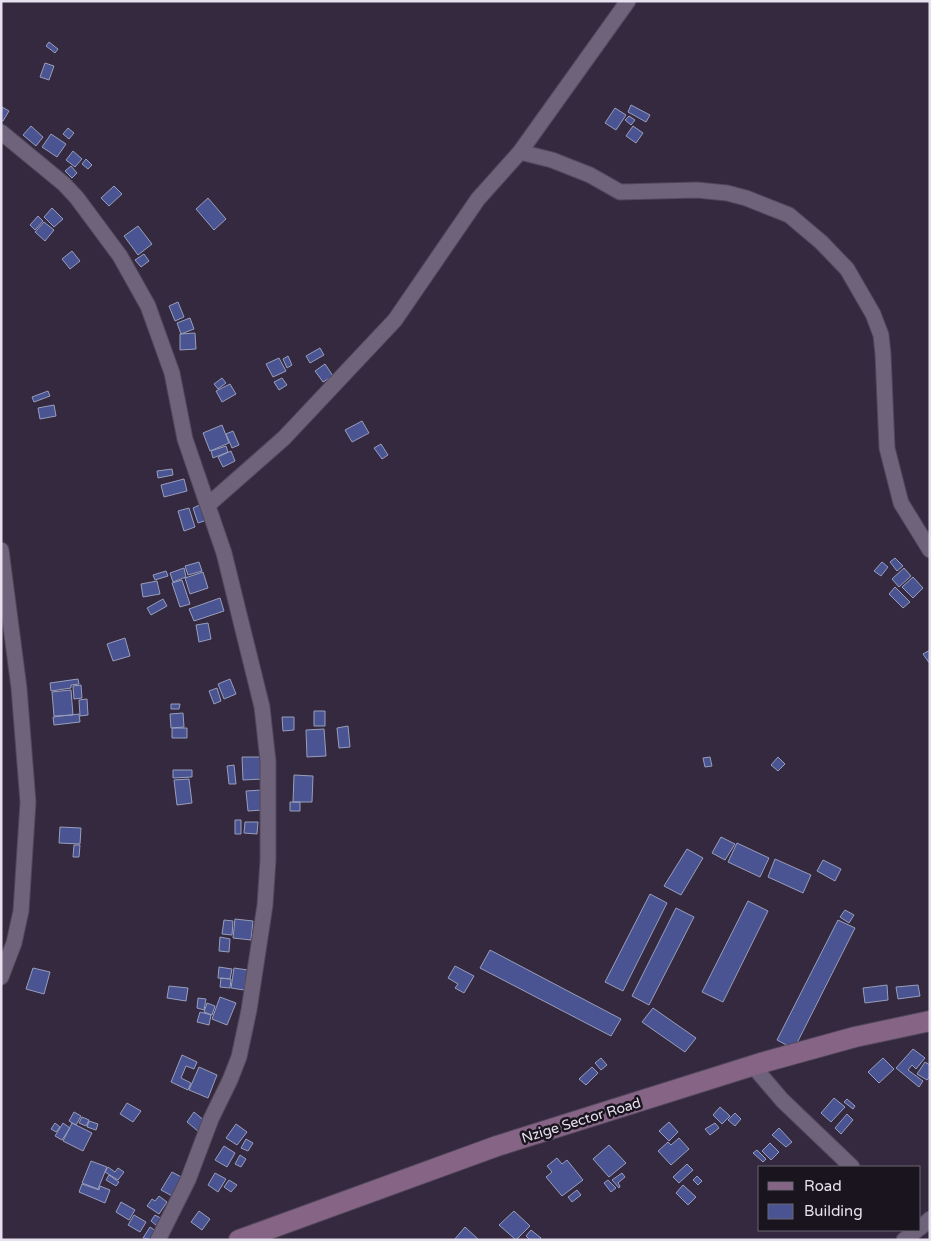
<svg xmlns="http://www.w3.org/2000/svg" width="931" height="1241" viewBox="0 0 931 1241" font-family="'Varela Round',sans-serif">
<rect width="100%" height="100%" fill="#35293f"/>
<path fill="#4a5492" stroke="#989ebb" d="M 49,42 L 58,49 L 55,53 L 46,46 Z
M 45,63 L 54,66 L 49,80 L 40,77 Z
M 631,105 L 650,115 L 646,122 L 628,112 Z
M 2,107 L 9,111 L 3,121 L 1,120 Z
M 615,108 L 626,115 L 616,130 L 605,123 Z
M 629,116 L 635,120 L 631,125 L 625,120 Z
M 31,126 L 43,137 L 36,146 L 23,135 Z
M 633,126 L 643,133 L 636,143 L 626,136 Z
M 68,128 L 74,133 L 69,139 L 63,134 Z
M 51,134 L 66,144 L 57,157 L 42,147 Z
M 73,151 L 82,159 L 75,167 L 66,160 Z
M 86,159 L 92,165 L 88,169 L 82,164 Z
M 71,166 L 77,173 L 72,178 L 65,171 Z
M 114,186 L 122,194 L 109,206 L 101,198 Z
M 208,198 L 226,219 L 214,230 L 196,209 Z
M 52,208 L 63,219 L 54,227 L 44,217 Z
M 38,216 L 43,221 L 35,230 L 30,225 Z
M 44,222 L 54,230 L 45,241 L 35,232 Z
M 138,226 L 152,244 L 138,255 L 124,236 Z
M 72,251 L 80,261 L 70,269 L 62,259 Z
M 144,254 L 149,261 L 141,267 L 135,260 Z
M 178,302 L 184,317 L 175,321 L 169,306 Z
M 190,318 L 194,329 L 181,334 L 177,323 Z
M 195,333 L 196,349 L 180,350 L 180,334 Z
M 320,348 L 324,355 L 310,363 L 306,356 Z
M 288,356 L 292,365 L 287,368 L 283,359 Z
M 279,358 L 286,371 L 273,377 L 266,364 Z
M 325,364 L 333,376 L 323,382 L 315,371 Z
M 222,378 L 226,383 L 218,389 L 214,384 Z
M 282,378 L 287,385 L 279,390 L 274,382 Z
M 230,384 L 236,394 L 222,402 L 216,391 Z
M 48,391 L 50,396 L 34,402 L 32,397 Z
M 54,405 L 56,416 L 40,419 L 38,408 Z
M 362,421 L 369,433 L 352,442 L 345,430 Z
M 222,425 L 229,443 L 210,451 L 203,433 Z
M 233,431 L 239,445 L 232,448 L 226,434 Z
M 381,444 L 388,455 L 382,459 L 374,448 Z
M 226,446 L 228,452 L 213,458 L 211,451 Z
M 231,451 L 235,461 L 223,467 L 218,457 Z
M 172,469 L 173,475 L 158,478 L 157,471 Z
M 184,479 L 187,491 L 164,497 L 161,485 Z
M 204,503 L 210,519 L 198,523 L 193,508 Z
M 189,508 L 195,527 L 184,531 L 178,511 Z
M 895,558 L 903,566 L 897,571 L 890,562 Z
M 199,562 L 202,571 L 188,575 L 185,566 Z
M 882,562 L 888,567 L 881,576 L 874,571 Z
M 184,568 L 186,577 L 173,582 L 170,573 Z
M 904,568 L 911,576 L 899,587 L 892,579 Z
M 166,571 L 168,576 L 155,580 L 153,575 Z
M 203,572 L 208,588 L 190,594 L 185,578 Z
M 913,577 L 923,588 L 913,598 L 902,587 Z
M 182,580 L 190,604 L 180,607 L 172,583 Z
M 157,581 L 160,594 L 143,597 L 141,584 Z
M 895,587 L 910,602 L 903,608 L 889,594 Z
M 220,598 L 224,611 L 194,621 L 189,609 Z
M 163,599 L 167,606 L 151,615 L 147,608 Z
M 208,623 L 211,639 L 199,642 L 196,625 Z
M 125,638 L 130,656 L 113,661 L 107,644 Z
M 930,650 L 930,664 L 923,654 Z
M 78,679 L 79,684 L 71,685 L 71,688 L 51,691 L 50,683 Z
M 230,679 L 236,694 L 224,699 L 218,684 Z
M 81,685 L 82,698 L 74,699 L 73,686 Z
M 217,688 L 221,701 L 214,704 L 209,691 Z
M 71,690 L 73,715 L 54,716 L 52,692 Z
M 87,699 L 88,715 L 80,716 L 79,700 Z
M 171,704 L 180,704 L 179,709 L 171,709 Z
M 314,711 L 325,711 L 325,726 L 314,726 Z
M 183,713 L 184,727 L 171,728 L 170,714 Z
M 79,714 L 80,722 L 54,725 L 53,717 Z
M 282,717 L 294,717 L 294,730 L 283,731 Z
M 348,726 L 350,747 L 339,748 L 337,728 Z
M 172,728 L 187,728 L 187,738 L 172,738 Z
M 324,729 L 326,756 L 307,757 L 306,730 Z
M 242,757 L 262,757 L 263,779 L 243,780 Z
M 710,757 L 712,766 L 705,767 L 703,758 Z
M 778,757 L 785,764 L 778,771 L 771,765 Z
M 234,765 L 236,784 L 229,784 L 227,766 Z
M 173,770 L 192,770 L 192,777 L 173,778 Z
M 294,775 L 313,776 L 312,802 L 293,802 Z
M 189,779 L 192,803 L 177,805 L 174,780 Z
M 262,790 L 263,810 L 248,811 L 246,791 Z
M 290,802 L 300,802 L 300,811 L 290,811 Z
M 235,820 L 241,820 L 241,834 L 235,834 Z
M 245,822 L 258,822 L 257,834 L 244,833 Z
M 60,827 L 81,828 L 80,844 L 59,843 Z
M 721,837 L 735,844 L 725,860 L 712,853 Z
M 737,843 L 769,858 L 760,877 L 728,862 Z
M 74,845 L 80,845 L 79,857 L 73,857 Z
M 687,849 L 703,858 L 681,895 L 664,886 Z
M 775,859 L 811,875 L 803,893 L 768,877 Z
M 823,860 L 841,869 L 835,881 L 817,871 Z
M 650,894 L 667,903 L 623,991 L 605,982 Z
M 748,901 L 768,911 L 723,1002 L 702,992 Z
M 676,908 L 694,917 L 649,1005 L 632,996 Z
M 845,910 L 854,915 L 849,923 L 840,917 Z
M 235,919 L 253,921 L 251,940 L 233,938 Z
M 224,920 L 233,921 L 232,935 L 222,934 Z
M 838,920 L 855,928 L 794,1049 L 777,1040 Z
M 220,937 L 230,939 L 229,952 L 219,951 Z
M 490,950 L 621,1019 L 611,1036 L 480,968 Z
M 455,966 L 474,976 L 464,993 L 455,988 L 458,984 L 448,978 Z
M 219,967 L 232,969 L 230,979 L 218,978 Z
M 33,968 L 50,972 L 44,994 L 26,989 Z
M 234,968 L 248,970 L 244,990 L 231,988 Z
M 221,978 L 231,979 L 230,988 L 220,987 Z
M 887,985 L 888,1000 L 865,1003 L 863,988 Z
M 918,985 L 920,996 L 898,999 L 896,987 Z
M 169,986 L 188,988 L 186,1001 L 167,998 Z
M 220,997 L 236,1003 L 227,1025 L 212,1019 Z
M 198,998 L 206,999 L 204,1010 L 197,1008 Z
M 207,1003 L 215,1006 L 212,1015 L 204,1012 Z
M 653,1008 L 696,1038 L 685,1052 L 642,1022 Z
M 200,1012 L 211,1015 L 209,1025 L 197,1022 Z
M 913,1049 L 925,1058 L 916,1069 L 912,1065 L 908,1070 L 923,1081 L 919,1087 L 896,1068 Z
M 182,1055 L 197,1062 L 194,1069 L 186,1066 L 181,1078 L 191,1083 L 188,1090 L 171,1082 Z
M 601,1058 L 607,1065 L 601,1070 L 595,1063 Z
M 883,1058 L 894,1069 L 879,1083 L 868,1072 Z
M 925,1062 L 930,1065 L 930,1076 L 927,1080 L 917,1074 Z
M 199,1067 L 217,1075 L 208,1098 L 189,1090 Z
M 592,1067 L 598,1073 L 586,1085 L 579,1079 Z
M 834,1098 L 845,1107 L 831,1122 L 821,1113 Z
M 847,1099 L 855,1106 L 853,1109 L 844,1102 Z
M 127,1103 L 141,1111 L 133,1122 L 120,1114 Z
M 720,1107 L 730,1116 L 722,1124 L 713,1115 Z
M 74,1112 L 81,1116 L 76,1125 L 69,1121 Z
M 194,1112 L 206,1122 L 199,1132 L 187,1122 Z
M 735,1113 L 741,1119 L 735,1126 L 728,1120 Z
M 847,1114 L 853,1120 L 841,1134 L 835,1128 Z
M 82,1117 L 89,1120 L 86,1126 L 79,1123 Z
M 89,1121 L 98,1124 L 96,1130 L 87,1127 Z
M 669,1122 L 678,1132 L 669,1141 L 659,1131 Z
M 55,1123 L 60,1127 L 56,1132 L 51,1129 Z
M 63,1123 L 70,1128 L 62,1140 L 55,1136 Z
M 72,1123 L 92,1133 L 83,1151 L 63,1141 Z
M 715,1123 L 719,1128 L 710,1135 L 705,1129 Z
M 236,1124 L 247,1132 L 237,1145 L 226,1138 Z
M 779,1128 L 792,1142 L 786,1147 L 772,1135 Z
M 679,1138 L 689,1149 L 671,1165 L 658,1151 L 668,1142 L 671,1145 Z
M 246,1139 L 253,1143 L 248,1151 L 241,1148 Z
M 770,1143 L 779,1152 L 771,1160 L 762,1151 Z
M 609,1145 L 626,1163 L 609,1177 L 593,1159 Z
M 224,1146 L 235,1153 L 227,1167 L 215,1160 Z
M 757,1150 L 766,1159 L 763,1162 L 753,1153 Z
M 240,1155 L 246,1159 L 241,1167 L 235,1164 Z
M 557,1158 L 562,1164 L 567,1160 L 583,1180 L 562,1196 L 546,1177 L 552,1172 L 547,1166 Z
M 91,1161 L 107,1167 L 98,1189 L 82,1183 Z
M 687,1164 L 693,1170 L 679,1183 L 673,1177 Z
M 108,1167 L 115,1172 L 118,1168 L 124,1172 L 118,1180 L 105,1172 Z
M 172,1172 L 185,1179 L 174,1197 L 161,1190 Z
M 215,1173 L 226,1179 L 218,1192 L 208,1185 Z
M 622,1173 L 625,1177 L 618,1183 L 620,1186 L 619,1188 L 612,1180 Z
M 109,1175 L 119,1182 L 116,1186 L 106,1180 Z
M 697,1176 L 702,1181 L 698,1185 L 693,1180 Z
M 229,1180 L 237,1185 L 231,1192 L 224,1187 Z
M 608,1180 L 616,1188 L 611,1192 L 604,1183 Z
M 82,1184 L 99,1190 L 100,1186 L 110,1190 L 105,1203 L 79,1192 Z
M 683,1185 L 696,1197 L 688,1205 L 676,1193 Z
M 577,1190 L 581,1195 L 572,1202 L 568,1197 Z
M 159,1196 L 167,1202 L 159,1214 L 147,1206 L 152,1199 L 155,1201 Z
M 121,1202 L 135,1210 L 129,1220 L 116,1212 Z
M 199,1211 L 210,1219 L 202,1230 L 191,1222 Z
M 514,1211 L 530,1226 L 516,1240 L 499,1225 Z
M 134,1215 L 146,1222 L 140,1232 L 128,1225 Z
M 155,1215 L 162,1219 L 157,1226 L 151,1221 Z
M 150,1227 L 160,1234 L 156,1240 L 143,1238 Z
M 465,1227 L 479,1240 L 454,1240 Z
M 531,1230 L 541,1238 L 539,1240 L 530,1240 L 526,1236 Z"/>
<g fill="none" stroke-linecap="round" stroke-linejoin="round">
<defs>
<path id="minor" d="M 1,132 L 64,184 L 77,198 L 120,256 L 148,306 L 172,373 L 185,439 L 224,553 L 262,707 L 268,761 L 268,860 L 265,905 L 249,1010 L 239,1057 L 230,1080 L 211,1119 L 188,1180 L 158,1240
M 520,152 L 552,160 L 590,175 L 620,192 L 697,190 L 727,193 L 746,198 L 789,215 L 821,242 L 847,269 L 873,314 L 881,335 L 883,354 L 887,448 L 901,503 L 930,550
M 208,505 L 284,438 L 395,320 L 478,199 L 520,152 L 628,1
M 1,550 L 19,688 L 28,802 L 21,911 L 14,943 L 1,977
M 753,1066 L 782,1100 L 852,1167
M 920,1228 L 930,1219
M 904,1240 L 917,1230"/>
<path id="secondary" d="M 239,1240 L 497,1146 L 761,1063 L 855,1037 L 930,1021"/>
</defs>
<use href="#minor" stroke="#51475a" stroke-width="17"/>
<use href="#secondary" stroke="#51475a" stroke-width="22"/>
<use href="#minor" stroke="#6f627b" stroke-width="15"/>
<use href="#secondary" stroke="#856485" stroke-width="20"/>
</g>
<g text-anchor="middle" stroke-width="5" stroke-linejoin="round" paint-order="stroke">
<g font-size="14" fill="#e7e0ef" stroke="#19141e">
<text transform="translate(581 1120) rotate(-17)" y="5">Nzige Sector Road</text>
</g>
</g>
<rect width="931" height="1241" fill="none" stroke="#e7e0ef" stroke-width="5"/>
<rect x="758" y="1166" width="162" height="65" fill="#19141e" stroke="#6b6672"/>
<rect x="768" y="1182" width="25" height="8" fill="#856485" stroke="#6b6672"/>
<text x="804" y="1191" font-size="15" fill="#e7e0ef">Road</text>
<rect x="768" y="1204" width="25" height="15" fill="#4a5492" stroke="#6b6672"/>
<text x="804" y="1216" font-size="15" fill="#e7e0ef">Building</text>
</svg>
